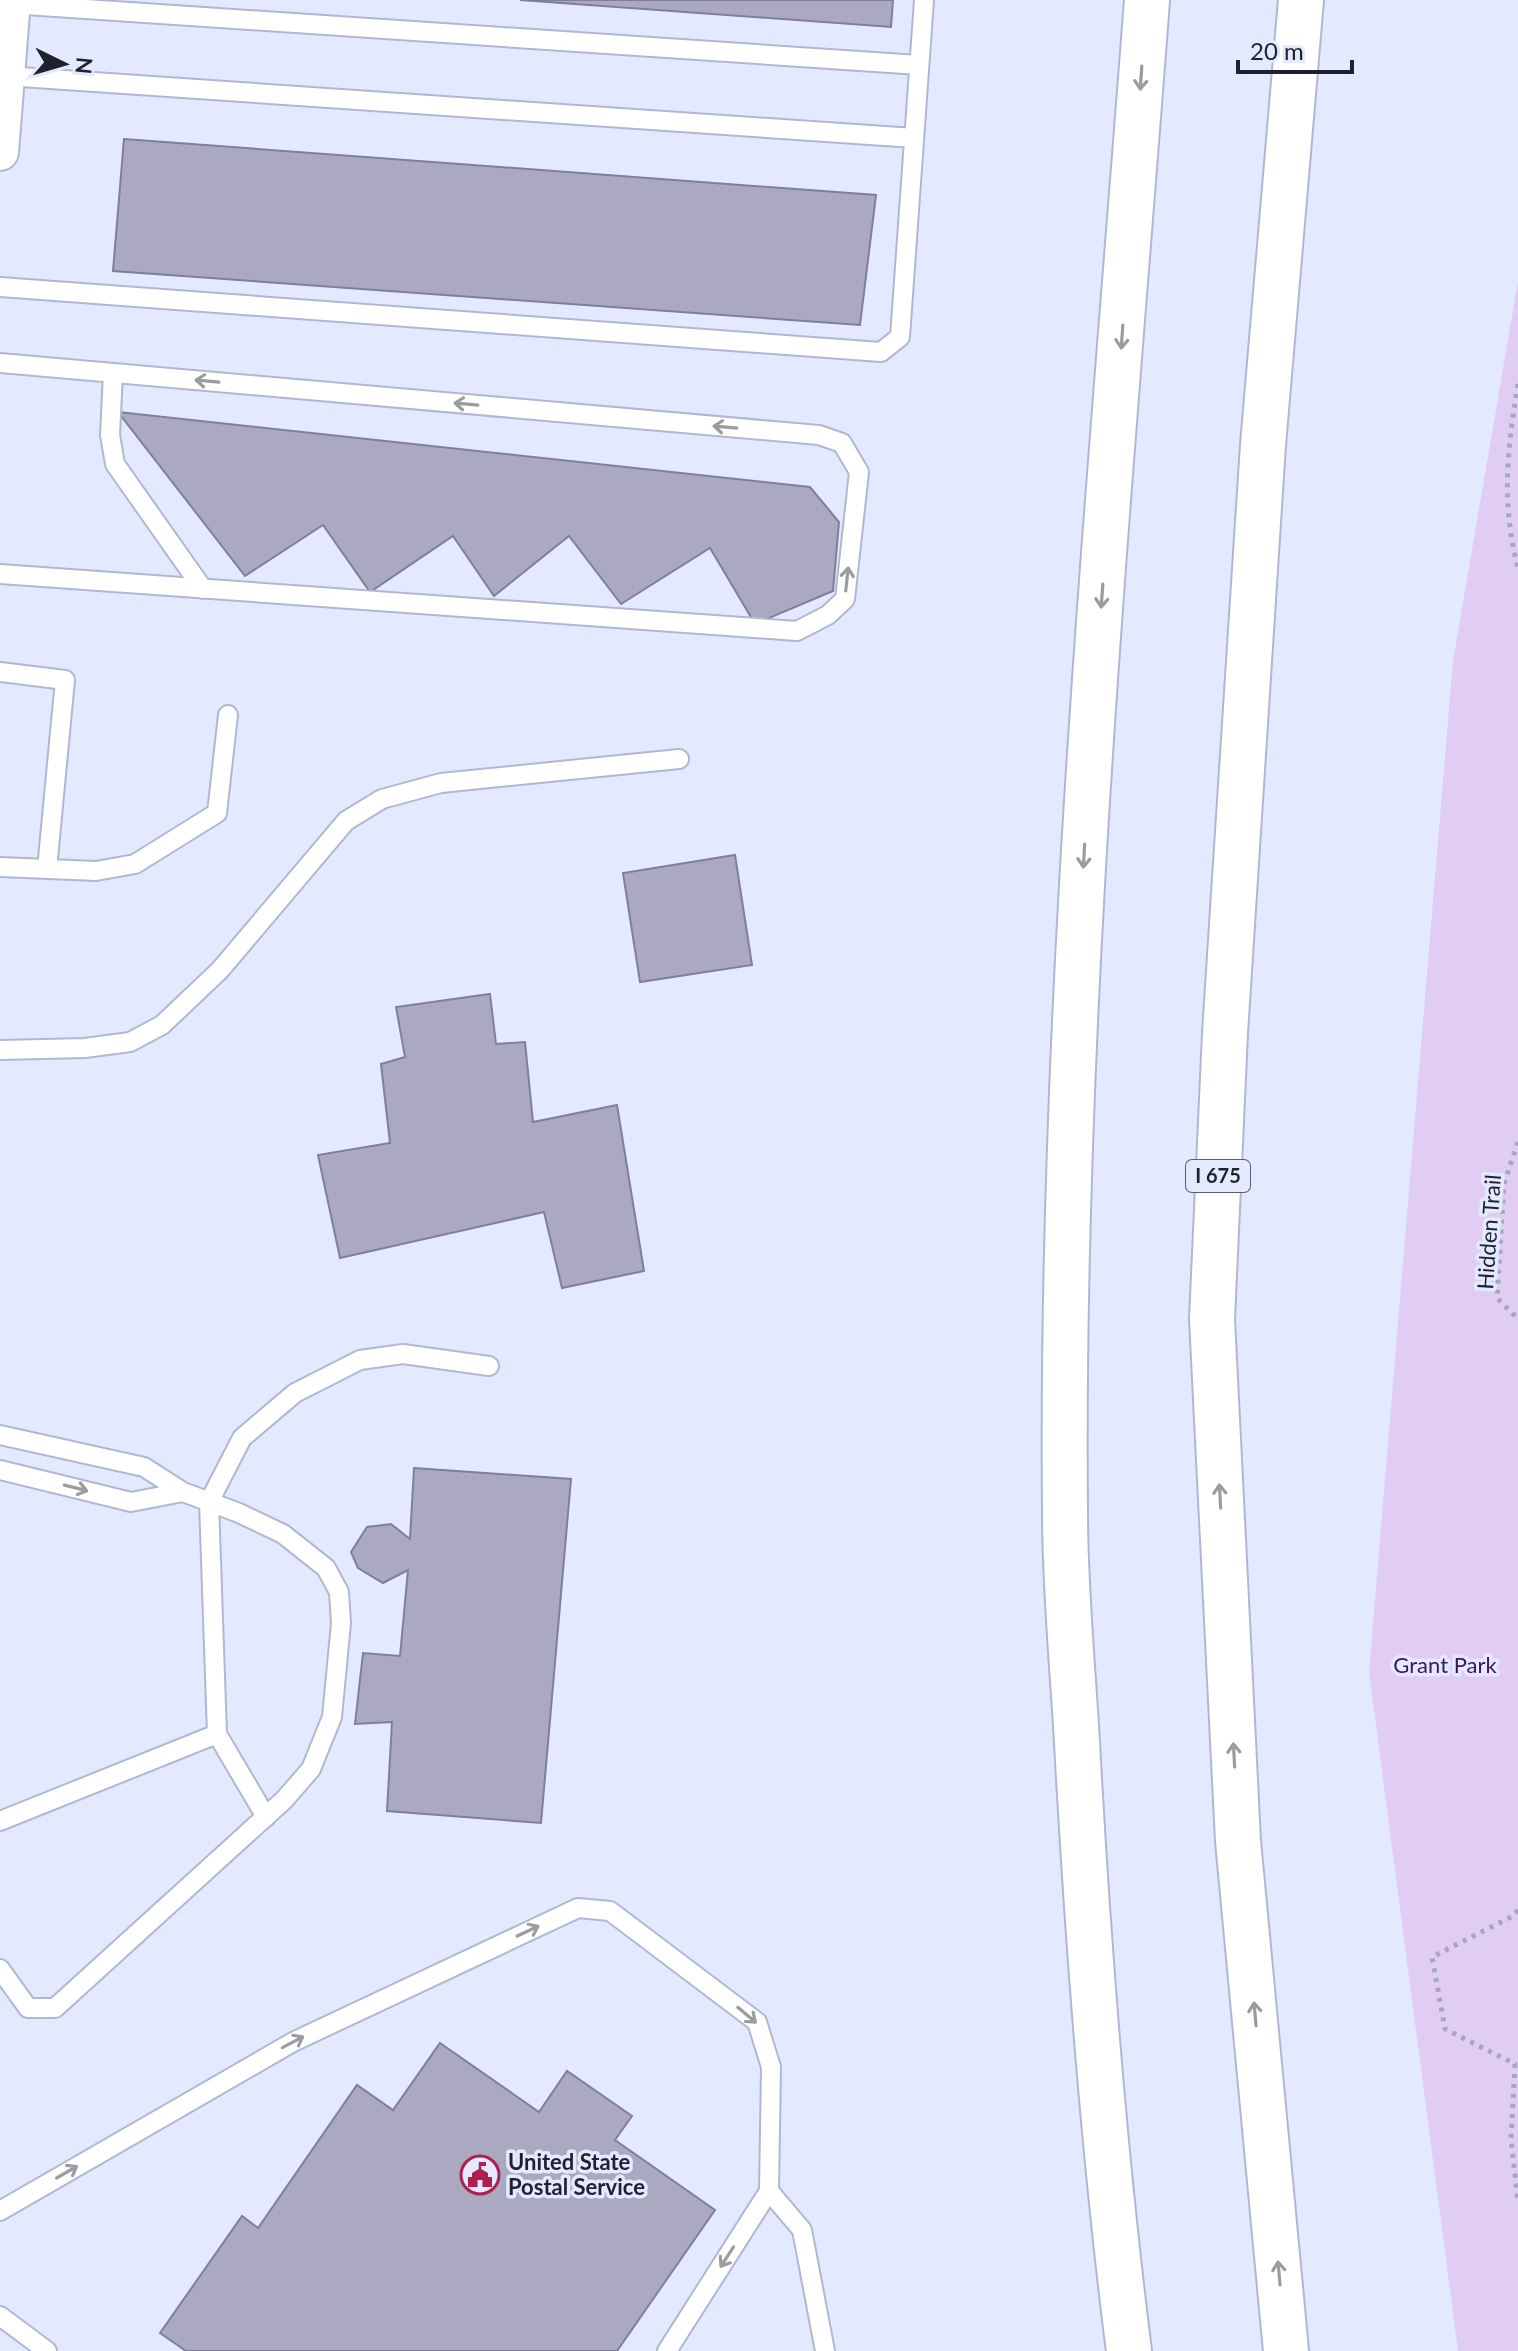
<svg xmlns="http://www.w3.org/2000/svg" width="1518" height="2351" viewBox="0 0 1518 2351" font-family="Lato,sans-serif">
<rect width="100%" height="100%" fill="#e3eaff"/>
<path fill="#e1ccf4" d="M 1518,281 L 1518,2351 L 1458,2351 L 1369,1672 L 1453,661 Z"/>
<path fill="#aba8c2" stroke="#817f97" stroke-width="2" d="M 520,0 L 893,0 L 891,27 Z
M 124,139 L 876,195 L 860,325 L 113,271 Z
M 118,412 L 810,487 L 839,522 L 833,591 L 755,624 L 710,548 L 621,604 L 569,536 L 494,596 L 453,536 L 370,592 L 323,525 L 245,576 Z
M 735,855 L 752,965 L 640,982 L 623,873 Z
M 490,994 L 496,1044 L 525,1042 L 533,1122 L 617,1105 L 644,1271 L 562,1288 L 544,1212 L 340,1258 L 318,1155 L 390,1143 L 381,1064 L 405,1057 L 396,1007 Z
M 414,1468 L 571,1479 L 541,1823 L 387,1811 L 392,1722 L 355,1724 L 363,1653 L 400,1656 L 408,1570 L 383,1583 L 358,1568 L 351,1552 L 367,1527 L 391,1524 L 410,1539 Z
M 440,2043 L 539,2112 L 567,2071 L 632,2116 L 615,2140 L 715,2210 L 617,2351 L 186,2351 L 160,2333 L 242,2216 L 258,2228 L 357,2085 L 393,2110 Z"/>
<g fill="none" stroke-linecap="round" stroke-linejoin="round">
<defs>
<path id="service" d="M 11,4 L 919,65
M 6,76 L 914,138
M 0,287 L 881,352 L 900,337 L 924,0
M 0,363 L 819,435 L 842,443 L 859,472 L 845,599 L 828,615 L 797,631 L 0,574
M 113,373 L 110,435 L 115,464 L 203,589
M 0,672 L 65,680 L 47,869
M 0,867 L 96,871 L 135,864 L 217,813 L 228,715
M 0,1050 L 85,1048 L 130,1042 L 162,1025 L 220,970 L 346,821 L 382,799 L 441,783 L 679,759
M 0,1435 L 144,1467 L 183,1492 L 131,1502 L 0,1470
M 217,1734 L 266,1817
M 0,1821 L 217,1734 L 209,1502 L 242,1438 L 295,1393 L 360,1360 L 403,1354 L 489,1366
M 0,1969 L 28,2008 L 55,2008 L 284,1800 L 311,1769 L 332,1717 L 341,1623 L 339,1592 L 326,1568 L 283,1534 L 239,1513 L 183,1492
M 769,2191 L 802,2230 L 825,2351
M 0,2211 L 293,2042 L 578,1908 L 610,1911 L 757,2022 L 771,2067 L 769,2191 L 667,2351
M 0,2316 L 47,2351"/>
<path id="minor" d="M 0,152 L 12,0"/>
<path id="motorway" d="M 1129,2351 C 1104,2155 1089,1958 1078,1761 C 1074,1679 1065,1596 1065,1513 C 1060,1008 1109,503 1147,0
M 1286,2351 L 1238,1841 L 1212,1319 L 1225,1033 L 1263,445 L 1301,0"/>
</defs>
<use href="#service" stroke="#b0b8d1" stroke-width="22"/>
<use href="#minor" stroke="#b0b8d1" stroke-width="40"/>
<use href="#motorway" stroke="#b0b8d1" stroke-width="48"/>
<path stroke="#a3a8ba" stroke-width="5" stroke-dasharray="4 6" stroke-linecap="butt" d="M 1518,384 C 1507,450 1501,503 1518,568
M 1518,1142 L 1504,1184 L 1497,1298 L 1518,1319
M 1518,1910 L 1513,1916 L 1432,1957 L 1445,2029 L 1515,2064 L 1511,2139 L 1518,2201"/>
<use href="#service" stroke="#fff" stroke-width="18"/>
<use href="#minor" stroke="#fff" stroke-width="36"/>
<use href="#motorway" stroke="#fff" stroke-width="44"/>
</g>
<defs><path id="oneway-shaft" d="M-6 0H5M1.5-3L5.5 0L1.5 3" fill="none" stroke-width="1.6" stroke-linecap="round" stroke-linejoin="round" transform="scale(2)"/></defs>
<g stroke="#9a9ca0">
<use href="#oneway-shaft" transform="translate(1141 78) rotate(94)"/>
<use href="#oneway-shaft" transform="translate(1122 337) rotate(94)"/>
<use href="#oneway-shaft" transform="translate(207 381) rotate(-175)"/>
<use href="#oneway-shaft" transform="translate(466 404) rotate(-175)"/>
<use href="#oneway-shaft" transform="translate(725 427) rotate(-175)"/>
<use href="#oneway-shaft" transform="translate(847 579) rotate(-84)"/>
<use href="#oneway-shaft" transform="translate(1102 596) rotate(94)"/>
<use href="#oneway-shaft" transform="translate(1084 856) rotate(93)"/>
<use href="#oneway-shaft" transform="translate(76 1488) rotate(14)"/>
<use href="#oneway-shaft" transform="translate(1220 1496) rotate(-93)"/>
<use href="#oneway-shaft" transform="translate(1234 1755) rotate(-93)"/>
<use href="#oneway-shaft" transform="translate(528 1931) rotate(-25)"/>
<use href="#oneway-shaft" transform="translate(1255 2014) rotate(-95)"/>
<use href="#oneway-shaft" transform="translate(747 2015) rotate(40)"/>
<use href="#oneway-shaft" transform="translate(293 2042) rotate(-28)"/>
<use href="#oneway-shaft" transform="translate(67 2172) rotate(-30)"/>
<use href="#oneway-shaft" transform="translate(727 2257) rotate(123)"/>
<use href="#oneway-shaft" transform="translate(1279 2273) rotate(-95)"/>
</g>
<defs>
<symbol id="civic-ring" viewBox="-11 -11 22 22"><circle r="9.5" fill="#e3eaff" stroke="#af1f51" stroke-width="1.5"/><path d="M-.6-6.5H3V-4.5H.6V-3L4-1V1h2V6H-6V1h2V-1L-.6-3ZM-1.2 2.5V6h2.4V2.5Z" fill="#af1f51"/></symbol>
</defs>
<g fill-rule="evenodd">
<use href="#civic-ring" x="458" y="2153" width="44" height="44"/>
</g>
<g text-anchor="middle" stroke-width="7" stroke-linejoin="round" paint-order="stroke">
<rect fill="#e3eaff" stroke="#5a5e6b" stroke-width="2" x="1186" y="1160" width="64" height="32" rx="6"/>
<g font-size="20" font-weight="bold" fill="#1f222c">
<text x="1218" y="1183">I 675</text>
</g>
<g font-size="22" fill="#1f222c" stroke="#e3eaff">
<text transform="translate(1489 1232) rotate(-86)" y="8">Hidden Trail</text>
</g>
<g font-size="22" fill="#41125e" stroke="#e3eaff">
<text x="1445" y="1673">Grant Park</text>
</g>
<g font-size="22" font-weight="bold" fill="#1f222c" stroke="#e3eaff" text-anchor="start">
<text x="508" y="2170">United State<tspan x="508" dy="25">Postal Service</tspan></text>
</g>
</g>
<g transform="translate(64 64) rotate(95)" stroke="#e3eaff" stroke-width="6" paint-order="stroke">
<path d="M0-6L14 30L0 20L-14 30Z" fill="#1f222c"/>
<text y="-12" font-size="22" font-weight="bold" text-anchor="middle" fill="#1f222c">N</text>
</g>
<path d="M1238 60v12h114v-12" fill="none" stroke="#1f222c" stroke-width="4"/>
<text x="1250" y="60" font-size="24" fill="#1f222c" stroke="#e3eaff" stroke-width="6" paint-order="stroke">20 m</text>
</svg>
